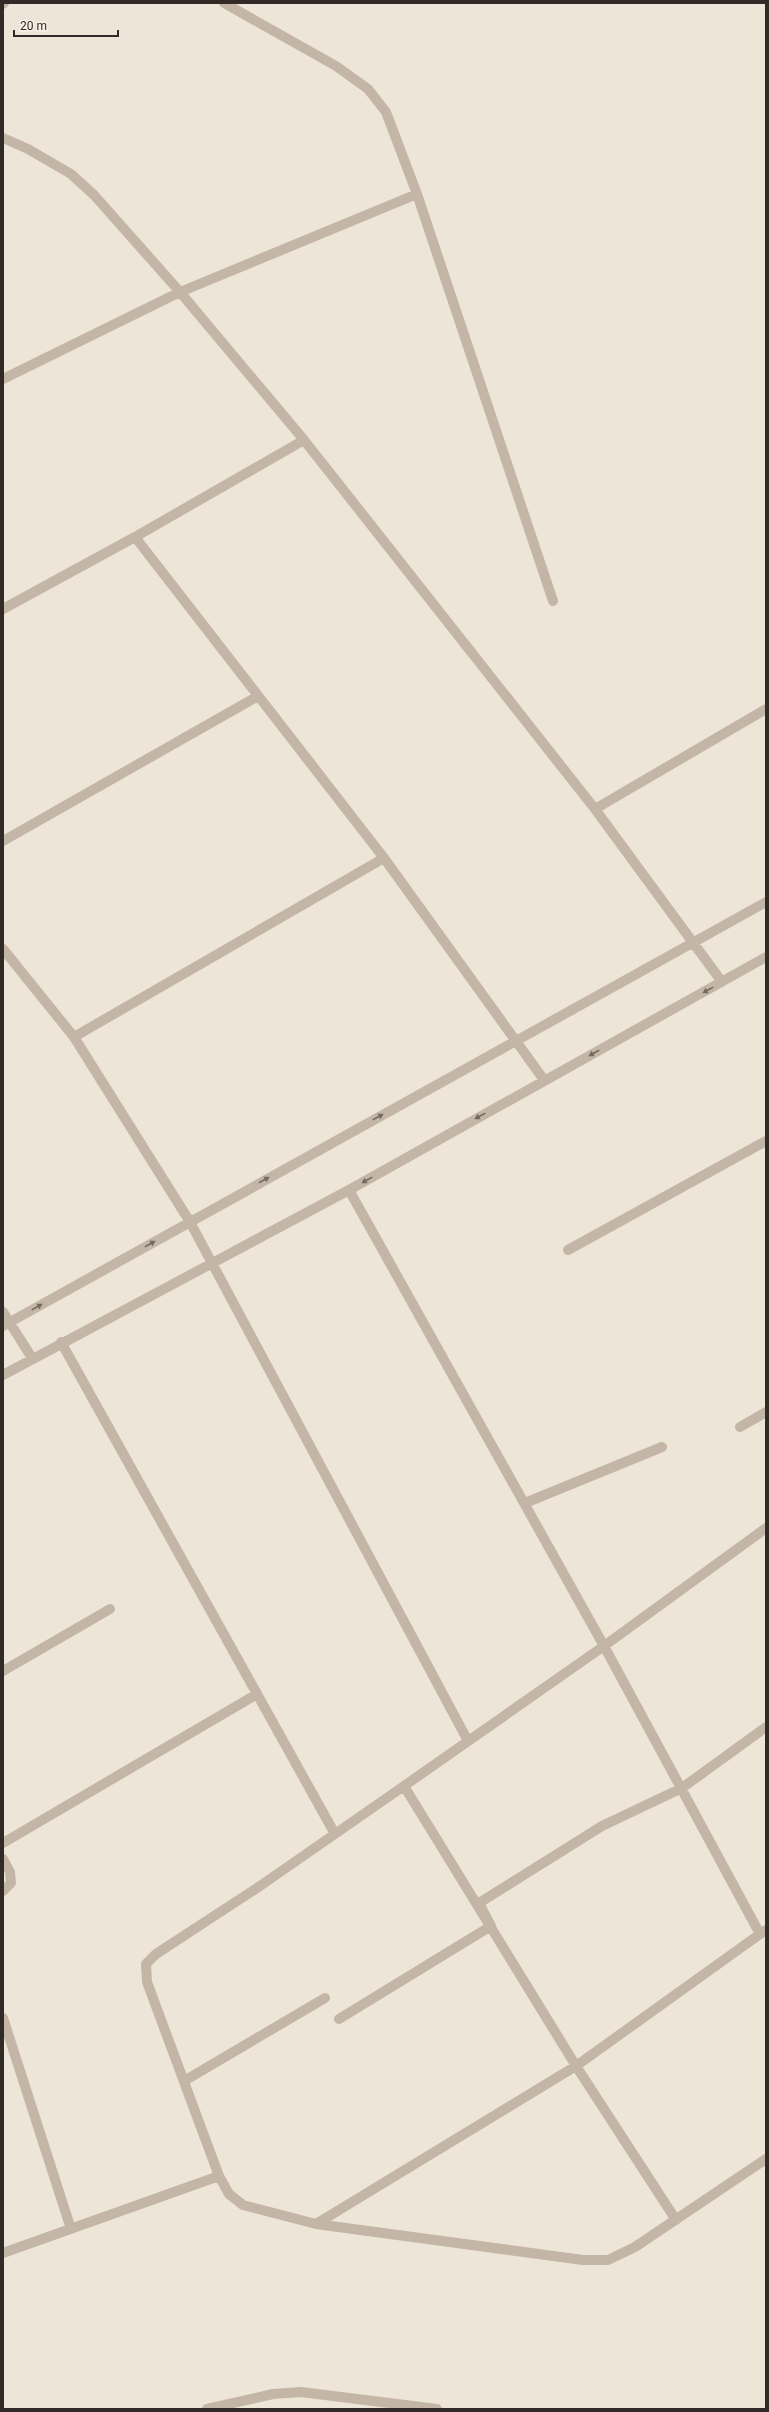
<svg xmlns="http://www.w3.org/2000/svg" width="769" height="2412" viewBox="0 0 769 2412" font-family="Roboto,sans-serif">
<rect width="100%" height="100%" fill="#eee5d9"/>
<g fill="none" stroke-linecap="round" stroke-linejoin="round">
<path stroke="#c4b6a6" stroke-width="10" d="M 224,3 L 336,66 L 368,89 L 386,112 L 417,194 L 553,601
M 3,4 L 4,3
M 3,138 L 28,149 L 71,174 L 94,195 L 180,292 L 304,440 L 595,809 L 722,982
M 3,379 L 180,292 L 417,194
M 135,537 L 304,440
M 3,609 L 135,537 L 384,858 L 544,1080
M 595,809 L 766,709
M 3,841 L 258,696
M 3,949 L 74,1037 L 190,1222 L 468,1741
M 74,1037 L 384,858
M 349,1190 L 604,1646 L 760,1934 L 766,1930
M 568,1250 L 766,1141
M 3,1312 L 32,1358
M 3,1326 L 766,902
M 61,1342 L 335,1834
M 3,1375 L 349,1190 L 766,957
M 740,1427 L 766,1412
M 525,1503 L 662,1447
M 3,1671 L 110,1609
M 404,1786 L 604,1646 L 766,1528
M 3,1843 L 257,1694
M 3,1859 L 10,1872 L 11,1883 L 3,1891
M 3,2018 L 71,2229
M 339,2019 L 491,1926 L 479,1903 L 602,1826 L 682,1788 L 766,1727
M 184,2081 L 325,1998
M 676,2220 L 576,2066 L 404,1786 L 260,1886 L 156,1954 L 146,1964 L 147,1982 L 219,2176 L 229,2194 L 243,2205 L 316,2224 L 583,2260 L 608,2260 L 635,2247 L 766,2159
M 316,2224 L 576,2066 L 760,1934
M 3,2253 L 219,2176
M 207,2409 L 273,2394 L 301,2392 L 437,2409"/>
</g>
<defs><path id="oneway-solid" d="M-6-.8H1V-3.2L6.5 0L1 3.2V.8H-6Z"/></defs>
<g fill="#736960">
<use href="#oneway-solid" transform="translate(708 990) rotate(151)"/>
<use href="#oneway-solid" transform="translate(594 1053) rotate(151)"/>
<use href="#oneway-solid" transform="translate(480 1116) rotate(151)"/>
<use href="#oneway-solid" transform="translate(378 1117) rotate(-29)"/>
<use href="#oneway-solid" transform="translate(264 1180) rotate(-29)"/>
<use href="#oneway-solid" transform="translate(367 1180) rotate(151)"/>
<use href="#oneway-solid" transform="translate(150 1244) rotate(-29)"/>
<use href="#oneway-solid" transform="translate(37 1307) rotate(-29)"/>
</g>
<rect width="769" height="2412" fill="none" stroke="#312a26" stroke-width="8"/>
<path d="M14 30v6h104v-6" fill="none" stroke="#312a26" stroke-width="2"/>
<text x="20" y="30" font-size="12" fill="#312a26" stroke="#f6efe4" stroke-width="3" paint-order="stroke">20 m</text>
</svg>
